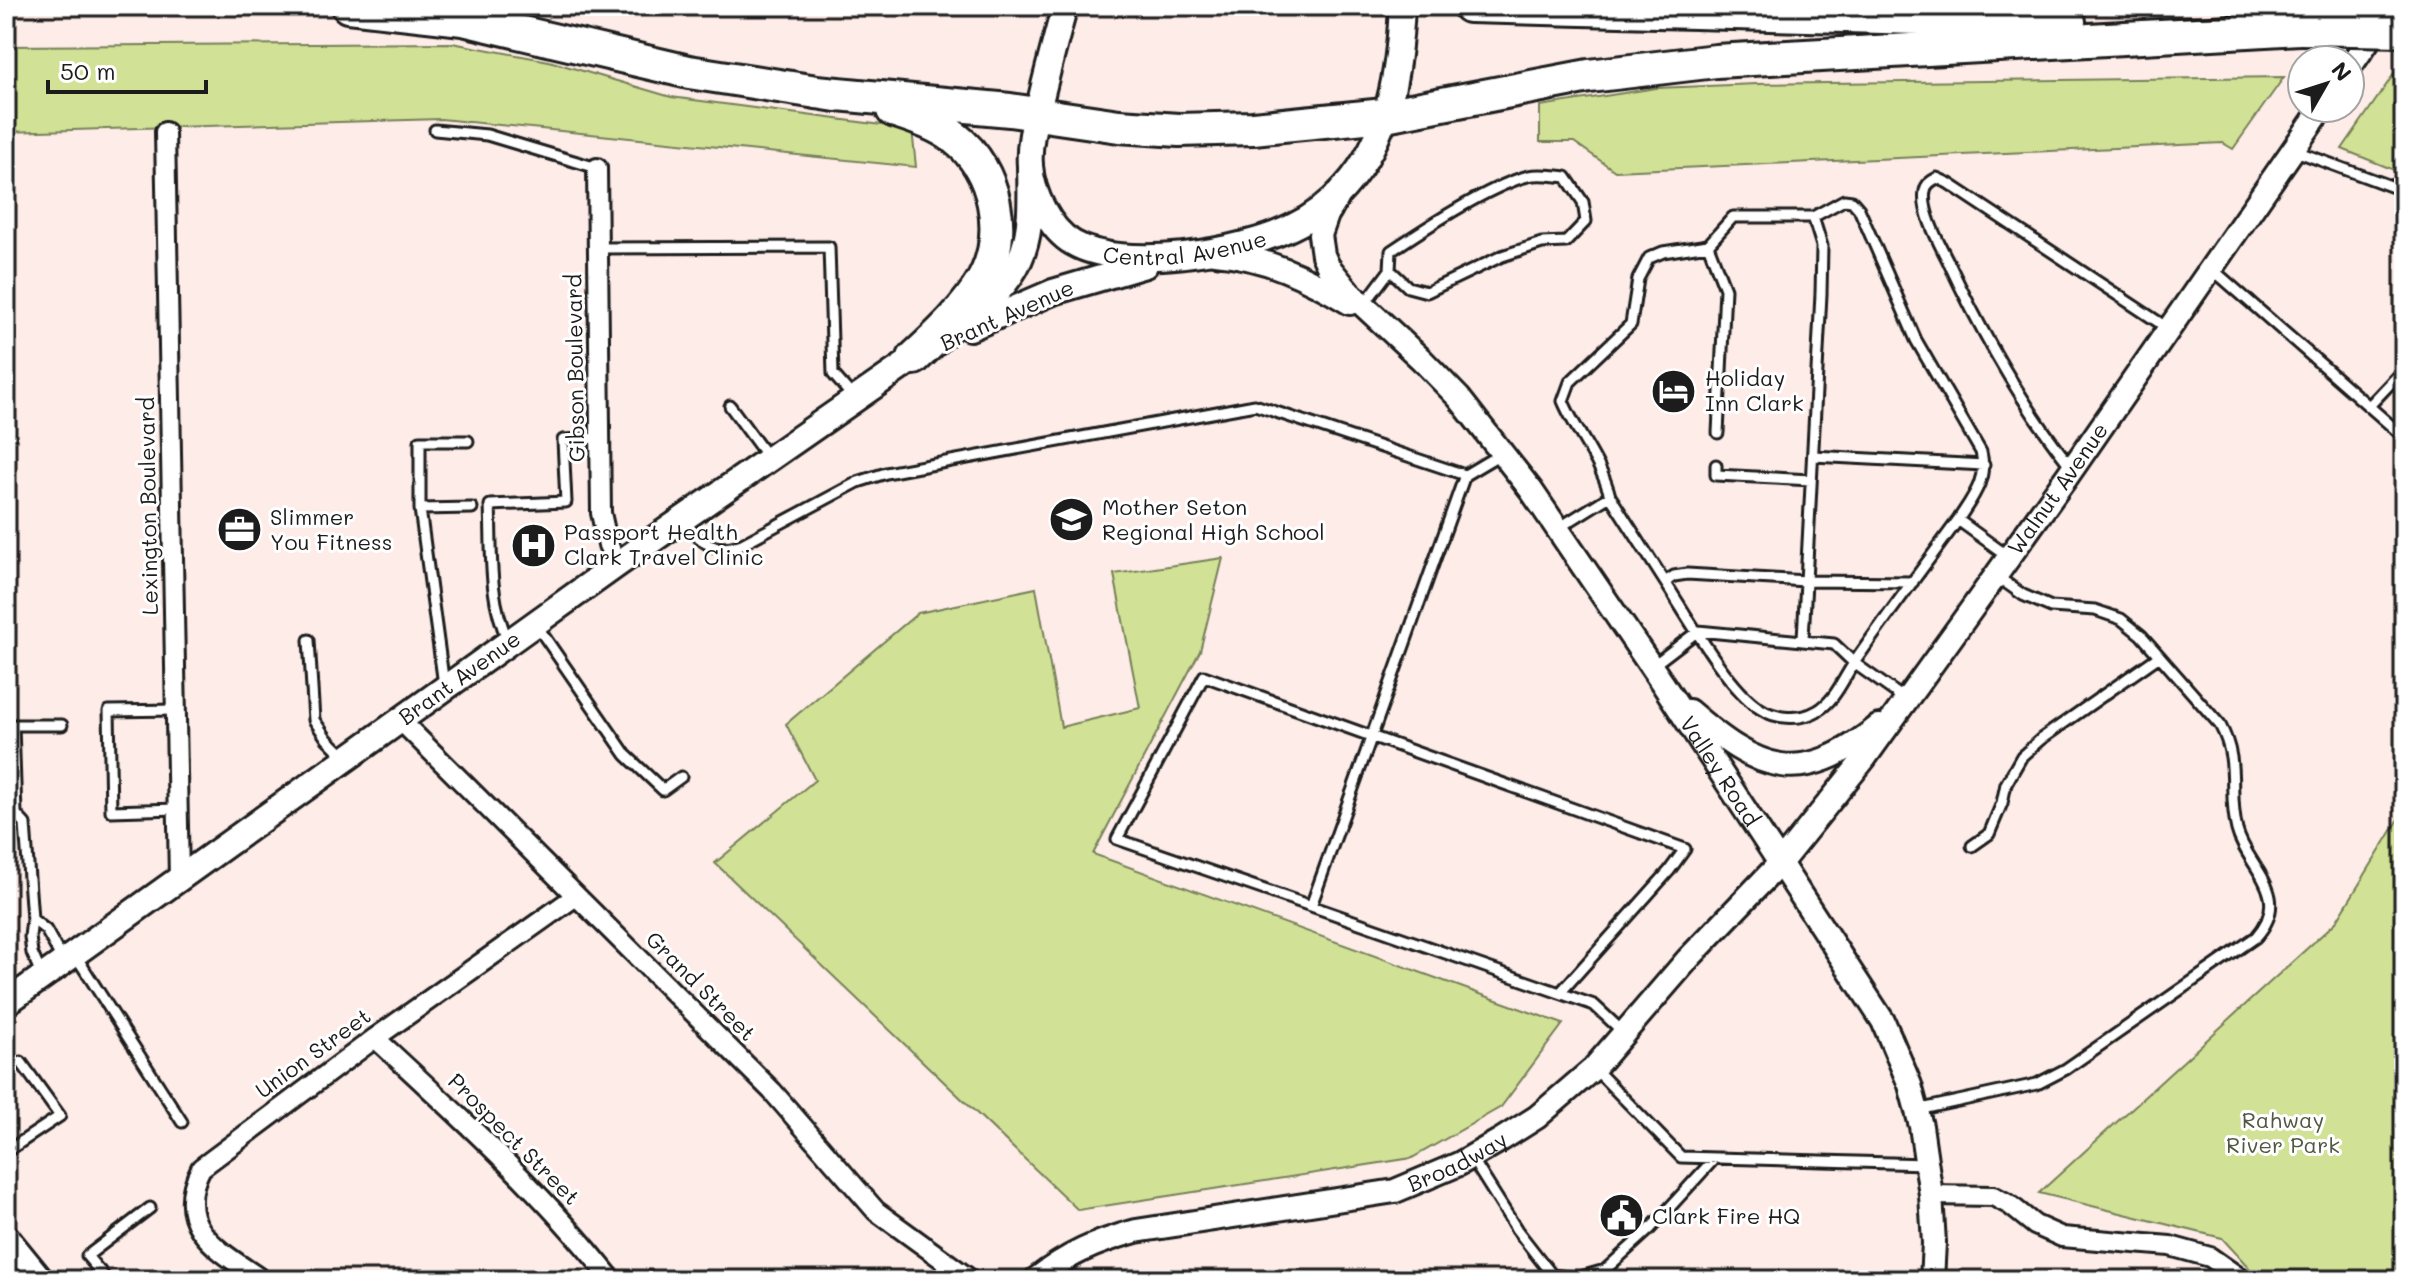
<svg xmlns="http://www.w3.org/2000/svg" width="2410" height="1286" viewBox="0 0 2410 1286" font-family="Mali,sans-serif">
<rect width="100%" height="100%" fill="#fdece7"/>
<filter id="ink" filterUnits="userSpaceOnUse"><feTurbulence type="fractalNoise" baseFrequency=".0125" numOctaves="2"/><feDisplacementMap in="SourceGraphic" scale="16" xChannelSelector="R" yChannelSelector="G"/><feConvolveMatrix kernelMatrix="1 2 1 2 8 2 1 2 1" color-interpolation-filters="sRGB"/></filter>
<g filter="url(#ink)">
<path fill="#d1e296" stroke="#767f59" stroke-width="2" d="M 452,43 L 549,61 L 671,97 L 912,129 L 916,167 L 441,119 L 6,132 L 6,46 Z
M 2396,71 L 2404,71 L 2404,174 L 2342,149 Z
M 2284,77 L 2233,149 L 2223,143 L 1615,171 L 1574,142 L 1540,142 L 1540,106 L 1656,88 L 1757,84 Z
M 1223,558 L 1200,651 L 1093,854 L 1563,1024 L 1501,1107 L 1412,1158 L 1078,1210 L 715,863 L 815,780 L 786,724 L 918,613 L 1036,588 L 1061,727 L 1140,708 L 1114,574 Z
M 2404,811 L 2404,1280 L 2260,1280 L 2222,1238 L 2039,1193 L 2336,922 Z"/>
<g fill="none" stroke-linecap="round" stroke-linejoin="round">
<defs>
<path id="service" d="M 435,130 L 487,135 L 597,168
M 2293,150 L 2404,191
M 1813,217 L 1844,200 L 1852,201 L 1859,209 L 1916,340 L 1981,452 C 1988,480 1972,498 1958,520 L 2009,557
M 1708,245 L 1725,289 L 1718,433
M 598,248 L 829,247 L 833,374 L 853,397
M 2211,268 L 2404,437
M 1363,306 L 1390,270 L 1408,287 L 1427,292 L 1502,256 L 1542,243 L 1566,242 L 1586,221 L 1583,202 L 1566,177 C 1554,176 1540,173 1528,176 C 1490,186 1425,228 1391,251 L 1390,270
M 730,406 L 769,459
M 2369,406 L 2404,369
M 1813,456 L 1984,465
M 1716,465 L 1716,475 L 1811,480
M 2072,468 C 2022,405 1982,334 1948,261 C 1939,243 1921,211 1925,191 C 1926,184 1931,181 1937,178 L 1948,183 L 2169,329
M 1465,475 L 1311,906 L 1594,1005 L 1623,1032
M 1610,496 L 1665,582 L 1674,576 L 1687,574 L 1806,581 L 1913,582
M 420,509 L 472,508
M 685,522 C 702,544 714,554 742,544 L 858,482 L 886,473 L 1255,405 L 1465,475 L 1502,453
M 1557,529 L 1610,496 C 1601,461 1577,434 1563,401 L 1570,382 L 1631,324 L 1638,279 L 1649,258 L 1663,252 L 1708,245 L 1733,217 L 1813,217 L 1822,246 L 1821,294 L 1803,639
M 1665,582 C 1686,614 1728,689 1759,708 C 1775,719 1800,721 1817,711 C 1835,701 1843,679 1854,663 C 1887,615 1923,568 1958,520
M 537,626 L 626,755 L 663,790 L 681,777
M 309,640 L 314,720 L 327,739 L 344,756
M 508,640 C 488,599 492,550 490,505 L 566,502 L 563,440 L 600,438
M 1651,667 L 1698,631 L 1834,644 L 1854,663 L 1906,700
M 444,685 L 420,509 L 420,441 L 468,441
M 176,710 L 109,711 L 111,811 L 177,809
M 1972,846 L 1989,834 L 2002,803 L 2006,784 L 2022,756 L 2041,739 L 2158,657
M 1311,906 L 1117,839 L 1204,676 L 1685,849 L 1669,871 L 1560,993
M 32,919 L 46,930 L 63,961
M 74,953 L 182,1122
M 42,976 L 32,953 L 30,937 L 32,919 L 25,824 L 16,814 L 13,725 L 62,725
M 1594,1068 L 1681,1157 L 1926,1164
M 1917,1110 L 2037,1084 L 2066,1069 L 2256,937 C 2266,926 2273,913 2270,897 C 2265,873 2243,854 2237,830 C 2227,791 2241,764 2220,725 L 2141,635 L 2121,619 L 2095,610 L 2051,607 L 2023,595 L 1995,575
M 6,1152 L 60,1116 L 21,1062
M 1471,1157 L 1517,1230 L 1552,1275 L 1546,1280
M 1552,1275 L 1577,1278 L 1605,1270 L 1650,1229 L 1715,1158
M 89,1280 L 100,1271
M 107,1280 L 87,1256 L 150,1208"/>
<path id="minor" d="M 165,132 L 179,879
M 597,168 L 601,513 L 608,545 L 618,564
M 400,720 L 772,1091 L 876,1211 L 971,1280
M 375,1038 C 458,1115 542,1191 612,1280
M 1931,1195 L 1993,1196 L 2010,1205 L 2035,1225 L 2062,1237 L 2170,1246 L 2210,1257 L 2237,1276
M 262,1280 C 220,1251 171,1227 201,1168 L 375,1038 L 576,896"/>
<g id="tertiary">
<path d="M 2350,67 L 2392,6"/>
<path id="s1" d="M 1337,199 L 1327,215 L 1320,235 L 1323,255 L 1328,266 L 1349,292 L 1422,360 L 1459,398 L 1531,490 L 1663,684 L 1883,1021 L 1910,1085 L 1921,1126 L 1931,1195 L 1934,1243 L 1932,1280"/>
<path d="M 1215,253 C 1265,257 1307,277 1350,303"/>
<path d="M 1689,711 C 1760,772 1800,789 1879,726"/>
<path id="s2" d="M 1035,1280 C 1068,1254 1096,1242 1136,1231 L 1395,1191 L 1459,1164 L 1499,1141 L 1537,1117 L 1594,1068 L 1688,959 L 1781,862 L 1864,759 L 2068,475 L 2322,108"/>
</g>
<g id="secondary">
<path id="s3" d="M 1065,6 C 1057,35 1049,65 1042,94 C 1036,118 1028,141 1030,166 C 1032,193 1049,229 1073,243 C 1123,272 1242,252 1292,227 C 1311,218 1330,204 1345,187 C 1390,137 1399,70 1402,6"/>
<path d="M 968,318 C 1030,270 1032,239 1030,166"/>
<path d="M 970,328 L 1053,292 L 1145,265"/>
<path id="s4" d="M 6,1003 L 618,564 L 926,350"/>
<path d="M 6,1237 L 41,1280"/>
</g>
<path id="motorway" d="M 348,6 L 463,19 L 689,72 L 836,95
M 1469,6 L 2069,22
M 816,92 L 1010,110 L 1119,126 L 1179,130 L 1253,128 L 1385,115 L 1589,76 L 1716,61 L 2300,28
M 893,110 C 914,117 937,124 955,138 C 996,170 1008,233 984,279 C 967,309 939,335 914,358"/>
</defs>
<use href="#service" stroke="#1c1c1c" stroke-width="15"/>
<use href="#minor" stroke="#1c1c1c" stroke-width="24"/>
<use href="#tertiary" stroke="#1c1c1c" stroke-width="28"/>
<use href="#secondary" stroke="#1c1c1c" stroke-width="30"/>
<use href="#motorway" stroke="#1c1c1c" stroke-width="38"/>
<use href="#service" stroke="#fff" stroke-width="9"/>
<use href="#minor" stroke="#fff" stroke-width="18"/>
<use href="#tertiary" stroke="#fff" stroke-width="22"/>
<use href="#secondary" stroke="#fff" stroke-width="24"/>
<use href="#motorway" stroke="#fff" stroke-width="32"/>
<defs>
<path id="motorway-bridge" d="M 2300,28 L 2404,30"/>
</defs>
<use href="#motorway-bridge" stroke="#1c1c1c" stroke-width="38" stroke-linecap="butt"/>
<use href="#motorway-bridge" stroke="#fff" stroke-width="32"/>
</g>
</g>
<defs>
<symbol id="hotel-disc" viewBox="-11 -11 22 22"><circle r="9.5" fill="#1c1c1c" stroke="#fff"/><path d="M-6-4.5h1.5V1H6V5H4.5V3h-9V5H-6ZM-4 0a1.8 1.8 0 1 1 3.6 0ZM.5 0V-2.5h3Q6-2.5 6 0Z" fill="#fff"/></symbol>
<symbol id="school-disc" viewBox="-11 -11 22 22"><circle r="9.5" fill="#1c1c1c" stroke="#fff"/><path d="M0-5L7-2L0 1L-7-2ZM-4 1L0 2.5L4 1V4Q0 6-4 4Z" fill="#fff"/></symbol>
<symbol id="office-disc" viewBox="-11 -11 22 22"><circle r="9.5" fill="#1c1c1c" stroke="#fff"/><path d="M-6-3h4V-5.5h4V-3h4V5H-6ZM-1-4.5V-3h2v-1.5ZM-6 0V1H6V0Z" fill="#fff"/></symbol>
<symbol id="hospital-disc" viewBox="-11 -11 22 22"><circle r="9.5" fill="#1c1c1c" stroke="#fff"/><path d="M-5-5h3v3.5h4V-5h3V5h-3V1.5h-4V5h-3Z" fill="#fff"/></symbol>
<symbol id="civic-disc" viewBox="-11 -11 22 22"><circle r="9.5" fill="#1c1c1c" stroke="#fff"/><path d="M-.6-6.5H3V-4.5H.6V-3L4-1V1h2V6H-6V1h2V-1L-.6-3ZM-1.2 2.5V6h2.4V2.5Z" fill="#fff"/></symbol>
</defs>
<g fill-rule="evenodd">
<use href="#hotel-disc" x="1648" y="366" width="51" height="51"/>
<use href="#school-disc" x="1046" y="494" width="51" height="51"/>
<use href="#office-disc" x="214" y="504" width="51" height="51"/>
<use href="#hospital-disc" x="508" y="520" width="51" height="51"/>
<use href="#civic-disc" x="1596" y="1190" width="51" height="51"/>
</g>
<g text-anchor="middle" stroke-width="6" stroke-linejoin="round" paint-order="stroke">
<g font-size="22" fill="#1c1c1c" stroke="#fff">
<text dy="8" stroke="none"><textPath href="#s3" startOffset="370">Central Avenue</textPath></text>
<text transform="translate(1007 315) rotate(-24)" y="8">Brant Avenue</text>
<text transform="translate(575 368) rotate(-91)" y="8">Gibson Boulevard</text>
<text dy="8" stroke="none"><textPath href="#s2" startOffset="1354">Walnut Avenue</textPath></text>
<text transform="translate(148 506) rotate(-91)" y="8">Lexington Boulevard</text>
<text dy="8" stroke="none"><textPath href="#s4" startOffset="558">Brant Avenue</textPath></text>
<text dy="8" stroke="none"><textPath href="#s1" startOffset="714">Valley Road</textPath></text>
<text transform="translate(701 986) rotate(45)" y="8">Grand Street</text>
<text transform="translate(313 1053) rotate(-36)" y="8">Union Street</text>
<text transform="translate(514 1139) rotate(45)" y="8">Prospect Street</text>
<text dy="8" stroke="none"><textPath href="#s2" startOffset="444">Broadway</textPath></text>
</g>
<g font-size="22" fill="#1c1c1c" stroke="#fff" text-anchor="start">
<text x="1705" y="386">Holiday<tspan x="1705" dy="25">Inn Clark</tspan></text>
<text x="1102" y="515">Mother Seton<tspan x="1102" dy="25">Regional High School</tspan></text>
<text x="270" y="525">Slimmer<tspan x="270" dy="25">You Fitness</tspan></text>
<text x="564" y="540">Passport Health<tspan x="564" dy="25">Clark Travel Clinic</tspan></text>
<text x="1652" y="1224">Clark Fire HQ</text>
</g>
<g font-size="22" fill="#525741" stroke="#fff">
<text x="2283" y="1128">Rahway<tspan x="2283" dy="25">River Park</tspan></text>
</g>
</g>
<rect width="2410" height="1286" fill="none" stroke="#fff" stroke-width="32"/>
<rect x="16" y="16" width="2378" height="1254" fill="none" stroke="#1c1c1c" stroke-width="3" filter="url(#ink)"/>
<g transform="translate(2326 84) rotate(51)"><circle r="38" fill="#ffffff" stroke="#a4a4a4" stroke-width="2"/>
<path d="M0-6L14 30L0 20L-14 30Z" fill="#1c1c1c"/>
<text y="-12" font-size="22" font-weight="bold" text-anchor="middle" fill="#1c1c1c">N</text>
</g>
<path d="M48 80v12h158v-12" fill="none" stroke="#1c1c1c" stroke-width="4"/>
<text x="60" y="80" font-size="24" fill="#1c1c1c" stroke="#ffffff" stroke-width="6" paint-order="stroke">50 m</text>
</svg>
